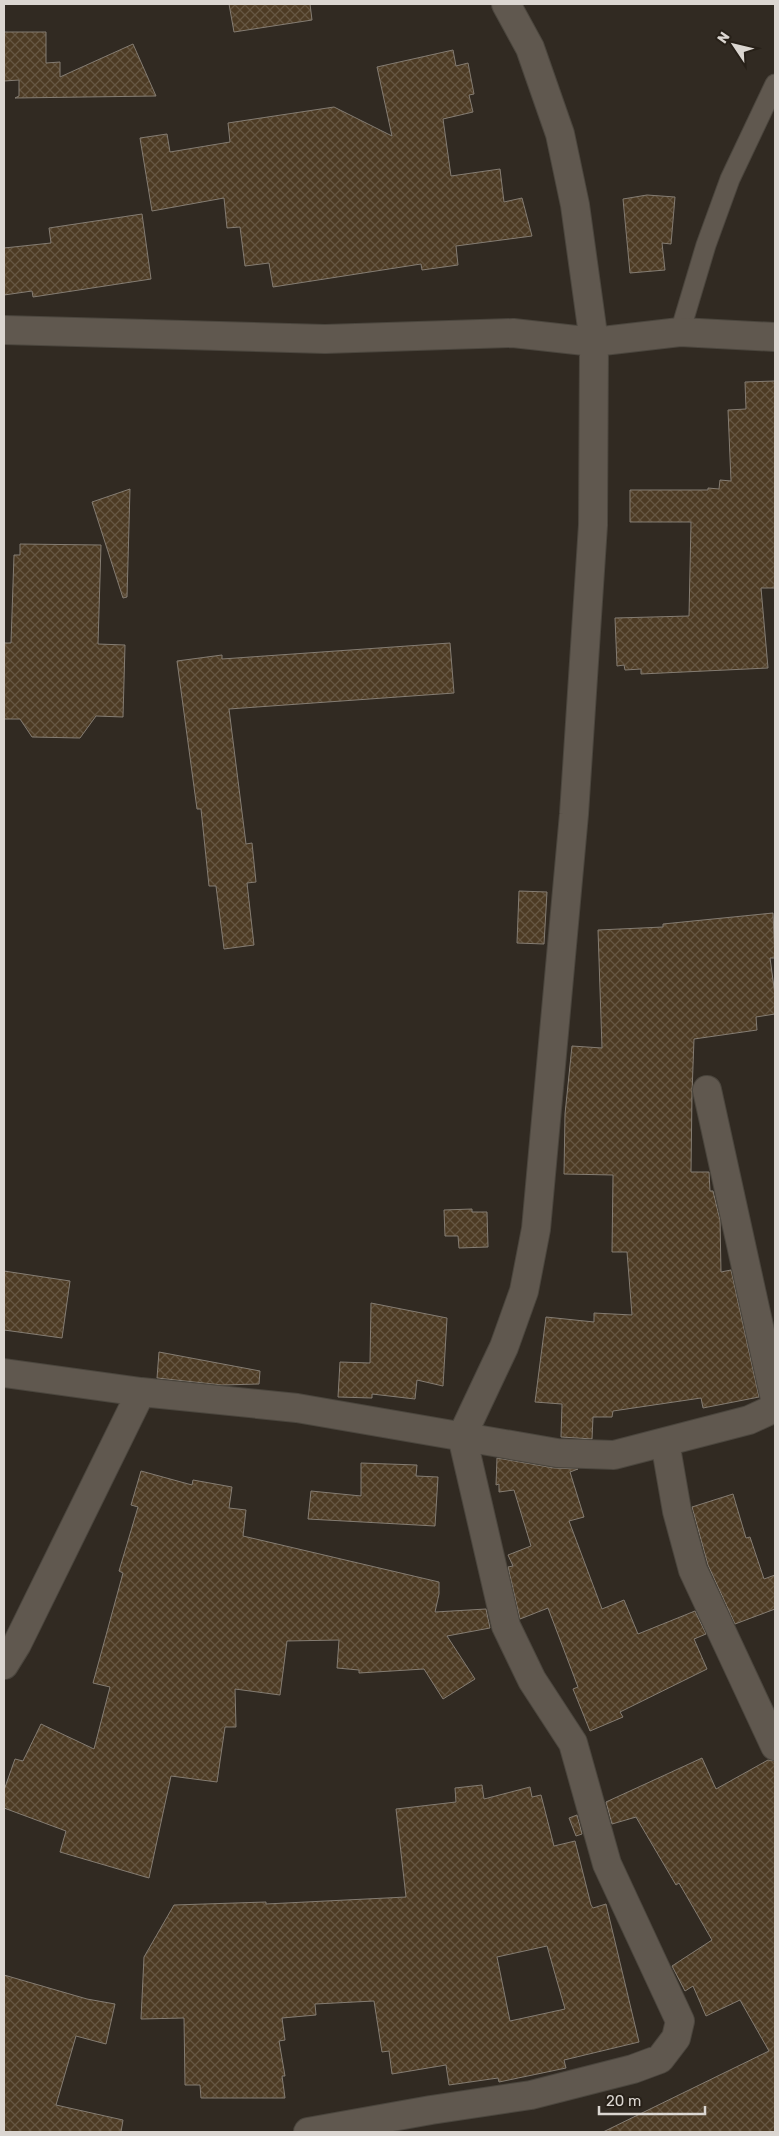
<svg xmlns="http://www.w3.org/2000/svg" width="779" height="2136" viewBox="0 0 779 2136" font-family="Rubik,sans-serif">
<defs>
<pattern id="building-cross-hatch" width="8" height="8" patternUnits="userSpaceOnUse" patternTransform="scale(1.25)"><rect width="8" height="8" fill="#4d3b24"/><path d="M0 0l8 8M0 8l8-8" fill="none" stroke="#665743"/></pattern>
</defs>
<rect width="100%" height="100%" fill="#312a22"/>
<path fill="url(#building-cross-hatch)" stroke="#847c72" fill-rule="evenodd" d="M 229,4 L 310,4 L 312,20 L 234,32 Z
M 4,32 L 46,32 L 46,63 L 60,62 L 60,77 L 133,44 L 156,96 L 15,98 L 19,96 L 19,80 L 4,81 Z
M 453,50 L 456,66 L 468,63 L 474,94 L 469,95 L 473,112 L 443,119 L 451,176 L 500,169 L 504,202 L 522,198 L 532,236 L 456,246 L 458,265 L 422,270 L 421,264 L 273,287 L 269,263 L 245,266 L 240,227 L 227,228 L 224,198 L 152,211 L 140,138 L 167,134 L 170,152 L 230,142 L 228,123 L 334,107 L 392,136 L 377,67 Z
M 647,195 L 675,197 L 671,244 L 662,243 L 665,270 L 630,273 L 623,199 Z
M 142,214 L 151,279 L 33,297 L 32,291 L 4,295 L 4,248 L 51,243 L 49,228 Z
M 775,381 L 775,588 L 761,588 L 768,668 L 641,674 L 641,669 L 625,670 L 624,665 L 617,666 L 615,618 L 689,616 L 691,522 L 630,522 L 630,490 L 708,490 L 708,488 L 719,489 L 720,480 L 731,481 L 728,410 L 746,409 L 745,382 Z
M 130,489 L 127,597 L 123,598 L 92,502 Z
M 20,544 L 101,545 L 98,644 L 125,645 L 123,717 L 96,716 L 80,738 L 32,737 L 20,719 L 4,719 L 4,643 L 11,643 L 14,555 L 20,555 Z
M 450,643 L 454,693 L 229,709 L 246,844 L 252,843 L 256,882 L 247,883 L 254,945 L 224,949 L 216,886 L 209,886 L 201,809 L 197,809 L 177,661 L 222,655 L 222,659 Z
M 519,891 L 547,892 L 544,944 L 517,943 Z
M 773,913 L 775,958 L 770,958 L 775,995 L 775,1014 L 756,1017 L 757,1030 L 694,1039 L 692,1093 L 691,1172 L 709,1172 L 710,1191 L 713,1191 L 720,1220 L 721,1272 L 731,1270 L 759,1397 L 703,1408 L 701,1398 L 613,1411 L 612,1417 L 593,1417 L 592,1439 L 561,1437 L 562,1404 L 535,1402 L 546,1317 L 594,1322 L 594,1313 L 632,1315 L 627,1252 L 612,1252 L 613,1175 L 564,1174 L 565,1114 L 572,1046 L 602,1048 L 598,930 L 663,927 L 663,924 Z
M 472,1209 L 472,1212 L 487,1212 L 488,1247 L 459,1248 L 458,1236 L 445,1236 L 444,1210 Z
M 4,1271 L 70,1281 L 62,1338 L 4,1330 Z
M 371,1303 L 447,1318 L 443,1386 L 417,1380 L 415,1399 L 372,1394 L 372,1398 L 338,1397 L 340,1362 L 370,1363 Z
M 159,1352 L 260,1371 L 259,1384 L 222,1385 L 157,1378 Z
M 497,1458 L 554,1468 L 578,1469 L 570,1472 L 584,1517 L 569,1521 L 602,1609 L 624,1600 L 638,1634 L 695,1611 L 706,1634 L 694,1639 L 707,1669 L 620,1712 L 623,1717 L 590,1731 L 573,1689 L 578,1687 L 548,1608 L 520,1619 L 508,1567 L 513,1566 L 508,1555 L 531,1546 L 514,1490 L 499,1492 L 499,1484 L 496,1485 Z
M 361,1463 L 417,1465 L 416,1476 L 438,1477 L 435,1526 L 308,1519 L 311,1491 L 361,1496 Z
M 141,1471 L 192,1485 L 193,1480 L 232,1487 L 229,1508 L 246,1510 L 243,1536 L 439,1582 L 439,1594 L 435,1612 L 486,1609 L 490,1628 L 447,1636 L 475,1679 L 443,1699 L 424,1669 L 359,1673 L 359,1670 L 337,1668 L 339,1640 L 287,1641 L 280,1695 L 235,1689 L 236,1727 L 225,1727 L 217,1782 L 171,1776 L 149,1878 L 60,1852 L 66,1831 L 4,1808 L 4,1790 L 15,1759 L 23,1761 L 41,1724 L 94,1749 L 110,1687 L 93,1683 L 123,1573 L 119,1571 L 138,1507 L 131,1505 Z
M 733,1494 L 746,1538 L 750,1537 L 764,1579 L 775,1575 L 775,1609 L 735,1624 L 708,1565 L 692,1507 Z
M 702,1758 L 716,1789 L 768,1760 L 775,1761 L 775,2132 L 603,2132 L 769,2051 L 740,2000 L 706,2016 L 693,1986 L 685,1991 L 672,1966 L 712,1940 L 679,1883 L 676,1885 L 636,1817 L 612,1824 L 606,1802 Z
M 482,1785 L 484,1799 L 530,1787 L 532,1797 L 541,1795 L 554,1846 L 575,1841 L 591,1905 L 593,1908 L 606,1904 L 639,2042 L 564,2060 L 566,2068 L 499,2082 L 498,2078 L 449,2085 L 446,2065 L 392,2074 L 389,2051 L 382,2052 L 374,2001 L 315,2004 L 316,2015 L 282,2018 L 285,2040 L 279,2041 L 285,2076 L 282,2076 L 285,2098 L 201,2098 L 200,2085 L 185,2085 L 184,2018 L 141,2019 L 144,1957 L 174,1905 L 266,1902 L 266,1904 L 406,1897 L 396,1809 L 456,1802 L 455,1788 ZM 547,1946 L 565,2009 L 510,2021 L 497,1957 Z
M 577,1815 L 582,1834 L 576,1836 L 569,1818 Z
M 4,1975 L 87,1999 L 115,2004 L 106,2044 L 76,2036 L 56,2105 L 123,2120 L 121,2132 L 4,2132 Z"/>
<g fill="none" stroke-linecap="round" stroke-linejoin="round">
<defs>
<path id="service" d="M 680,332 L 706,245 L 730,179 L 775,84"/>
<path id="minor" d="M 4,330 L 325,339 L 513,333 L 594,342 L 680,332 L 775,337
M 707,1090 L 775,1399
M 4,1373 L 141,1392 L 297,1408 L 557,1453 L 614,1455 L 749,1420 L 775,1408
M 665,1442 L 677,1511 L 693,1570 L 775,1746
M 4,1665 L 17,1644 L 141,1392
M 308,2132 L 431,2110 L 531,2095 L 633,2069 L 660,2059 L 676,2038 L 680,2021 L 607,1864 L 573,1743 L 532,1680 L 506,1626 L 462,1436 L 504,1347 L 524,1291 L 536,1229 L 574,814 L 593,525 L 594,342 L 575,205 L 560,134 L 530,48 L 506,4"/>
</defs>
<use href="#service" stroke="#4b463e" stroke-width="21"/>
<use href="#minor" stroke="#4b463e" stroke-width="30"/>
<use href="#service" stroke="#60584f" stroke-width="19"/>
<use href="#minor" stroke="#60584f" stroke-width="28"/>
</g>
<rect width="779" height="2136" fill="none" stroke="#dbd6d1" stroke-width="10"/>
<g transform="translate(734 45) rotate(305)" stroke="#272018" stroke-width="4" paint-order="stroke">
<path d="M0-4L9 19L0 12L-9 19Z" fill="#dbd6d1"/>
<text y="-8" font-size="14" font-weight="bold" text-anchor="middle" fill="#dbd6d1">N</text>
</g>
<path d="M599 2106v8h106v-8" fill="none" stroke="#dbd6d1" stroke-width="2.5"/>
<text x="606" y="2106" font-size="15" fill="#dbd6d1" stroke="#272018" stroke-width="4" paint-order="stroke">20 m</text>
</svg>
